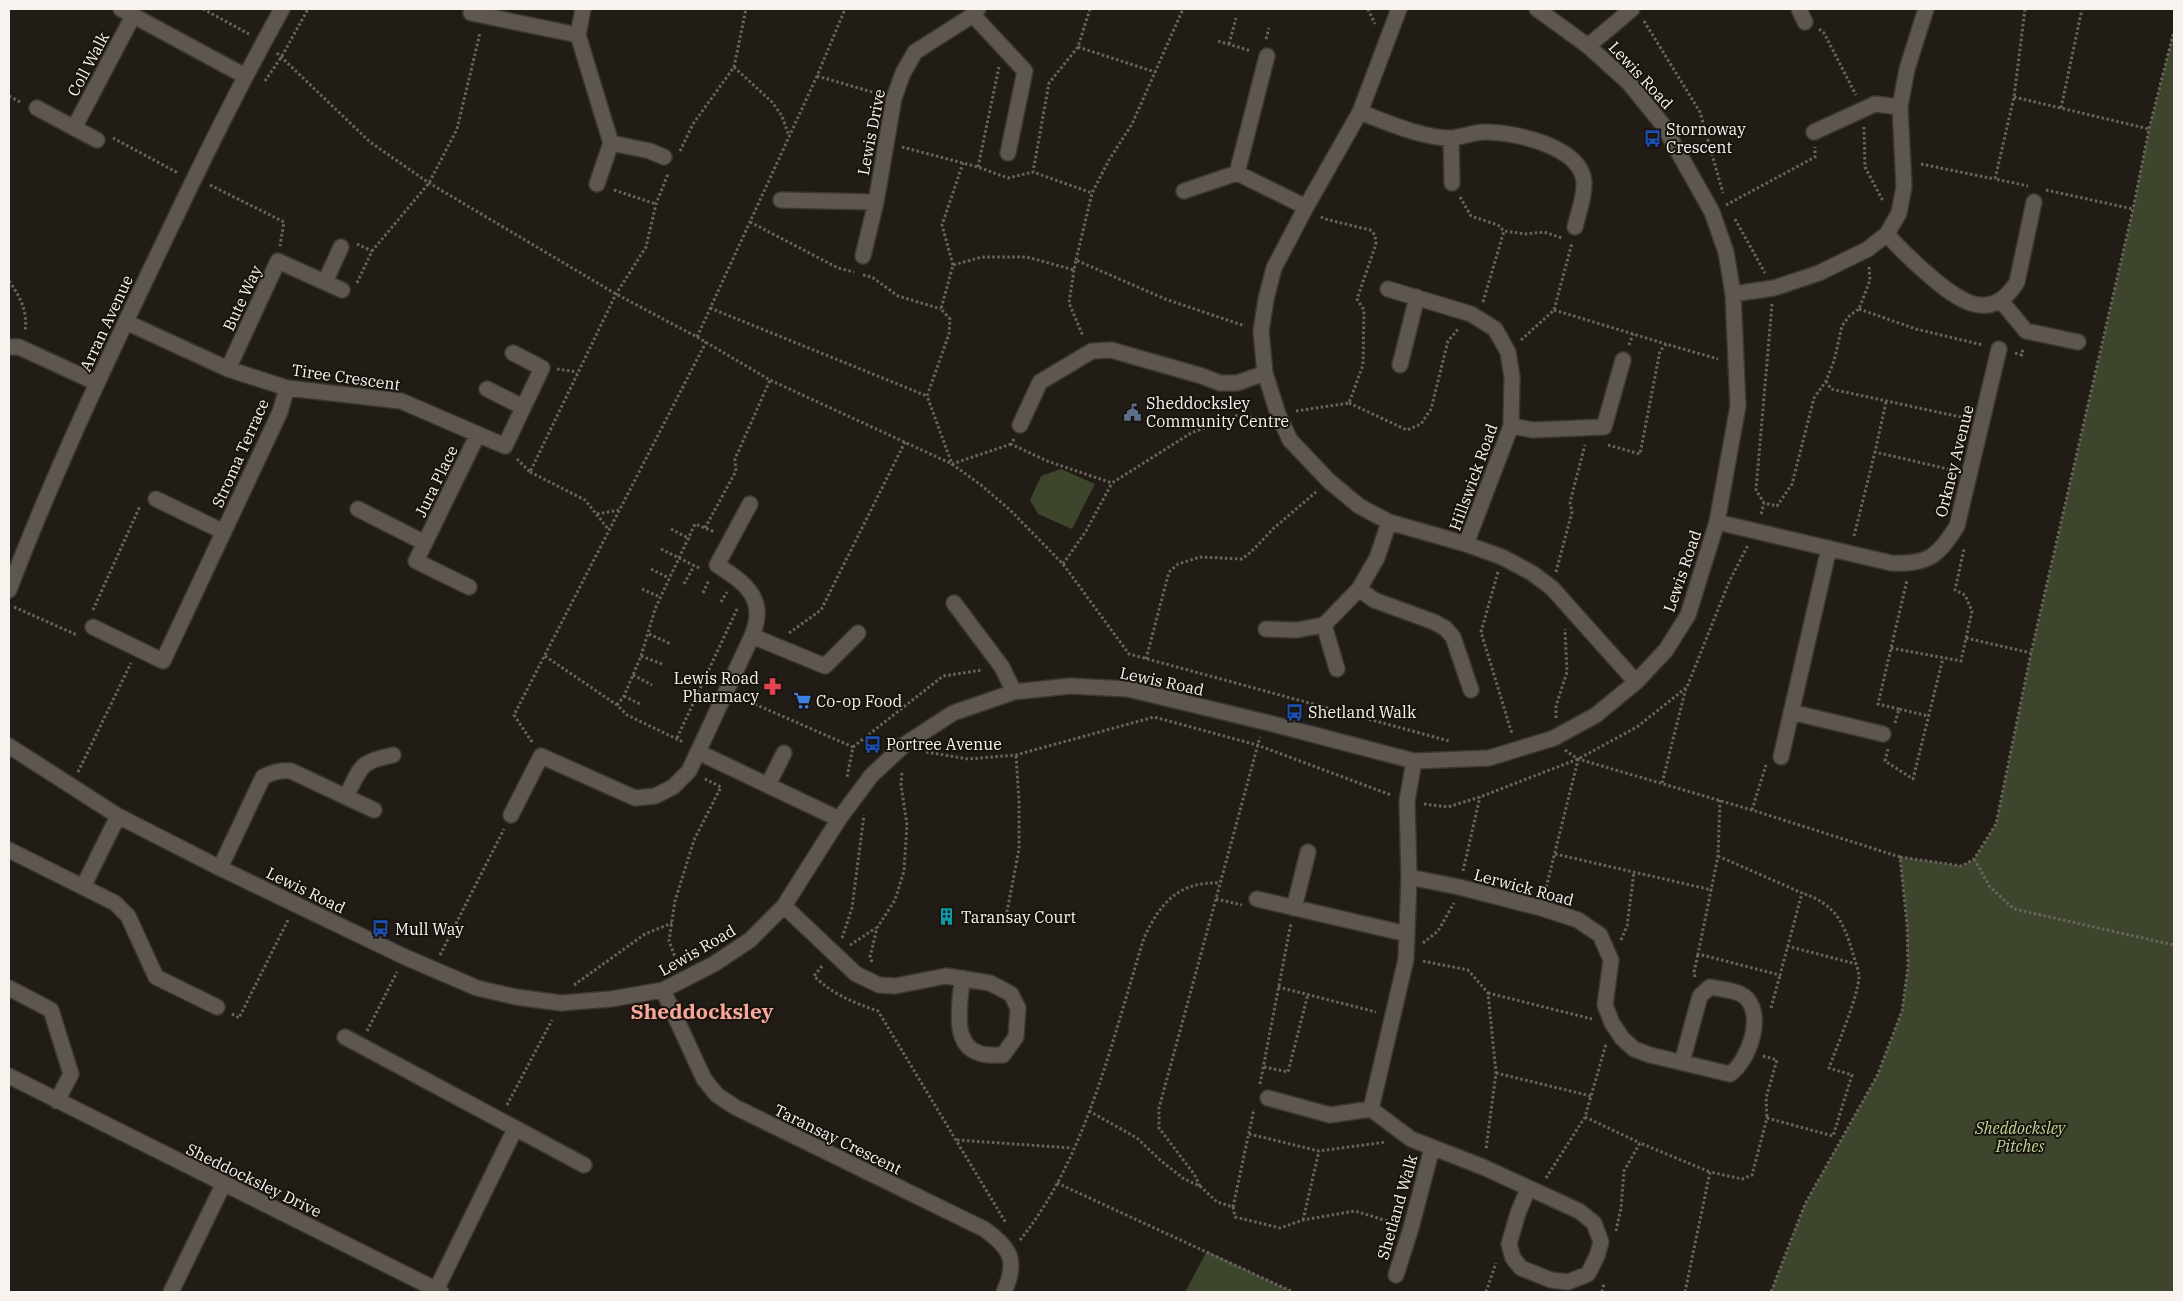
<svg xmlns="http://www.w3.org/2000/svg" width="2183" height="1301" viewBox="0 0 2183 1301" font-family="'IBM Plex Serif',serif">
<rect width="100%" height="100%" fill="#221c16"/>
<path fill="#3d462d" d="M 2174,31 L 2174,1292 L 1771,1292 L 1805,1204 L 1877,1076 L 1902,1011 L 1908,967 L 1907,925 L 1900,857 L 1962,866 L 1974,859 L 1996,824 L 2031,653 L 2133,209 L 2149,129 Z
M 1061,469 L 1095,484 L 1072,529 L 1038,514 L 1030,500 L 1041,476 Z
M 1207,1251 L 1293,1292 L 1185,1292 Z"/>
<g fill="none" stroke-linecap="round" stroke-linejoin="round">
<defs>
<path id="minor" d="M 121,9 L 245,76
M 472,9 L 471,13 L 578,35
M 583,9 L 578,35 L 611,143 L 597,184
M 1399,9 L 1360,112 L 1306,207 L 1274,268 L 1266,299 L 1261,331 L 1265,373 L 1278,414 L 1290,440 L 1329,481 L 1359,506 L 1389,522 L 1466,544 L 1502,557 L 1532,573 L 1552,588 L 1636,682
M 1799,9 L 1805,22
M 973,15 L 1025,71 L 1008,153
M 1588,46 L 1632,9
M 1267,56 L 1237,173 L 1306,207
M 37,108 L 97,140
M 1360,112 C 1386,122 1425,139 1452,138 C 1463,137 1474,132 1485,132 C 1514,132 1581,146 1584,182 C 1585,197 1578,213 1575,227
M 74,128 L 133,16
M 1814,132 L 1875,104 L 1900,107
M 1451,138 L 1452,183
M 611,143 L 650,151 L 664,157
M 1184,191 L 1237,173
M 781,200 L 876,202
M 1887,234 C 1900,250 1915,263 1931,277 C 1959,301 1991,324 2017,282 L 2034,202
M 863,256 L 876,202 L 894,98 L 903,73 L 915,52 L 973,15 L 978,9
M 325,282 L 341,247
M 1388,289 L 1471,314 L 1495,329 L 1508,352 L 1512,377 L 1511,426 L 1466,544
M 1733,294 L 1774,288 L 1819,273 L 1868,249 L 1887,234 L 1899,213 L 1904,187 L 1900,107 L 1907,69 L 1926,9
M 2001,301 L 2026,331 L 2078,342
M 126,322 L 228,369 L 287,388 L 401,401 L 505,446 L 542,368 L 513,353
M 9,347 L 19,347 L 97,383
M 1400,365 L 1417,297
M 228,369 L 278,261 L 342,290
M 487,389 L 523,407
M 1020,425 L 1040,382 L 1092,351 L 1111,350 L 1202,376 L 1220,383 L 1237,383 L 1265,373
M 1511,426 L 1533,430 L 1604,427 L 1623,360
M 156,499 L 224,532
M 358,509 L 425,543
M 1717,522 L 1891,563 C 1927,565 1938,557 1957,526 L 1999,349
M 469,587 L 416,561 L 478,434
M 1359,589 L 1374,600 L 1434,622 L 1445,628 L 1453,637 L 1471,690
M 9,590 C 47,490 92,393 138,296 C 184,199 230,102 282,9
M 954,603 L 1002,667 L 1014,692
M 1324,625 L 1337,669
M 93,627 L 163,661 L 280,412 L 287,388
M 1266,629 L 1297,630 L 1324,625 L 1359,589 L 1377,558 L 1389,522
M 752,636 L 825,666 L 858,633
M 1791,712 L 1883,734
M 9,746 L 118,816 L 220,868 L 405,957 L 477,988 L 516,997 L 561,1003 L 611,999 L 663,990 L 714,964 L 750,940 L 784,906 L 839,819 L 871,776 L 904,745 L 953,713 L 1014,692 L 1070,686 L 1128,689 L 1265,722 L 1414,761 L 1489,758 L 1554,738 L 1596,715 L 1636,682 L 1666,650 L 1688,615 L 1717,522 L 1738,406 L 1733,294 L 1726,252 L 1712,212 L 1663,125 L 1629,83 L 1588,46 L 1537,9
M 698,752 L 839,819
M 1781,757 L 1829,548
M 1414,761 L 1407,801 L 1409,877 L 1406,959 L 1371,1109 L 1411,1139 L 1483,1167 L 1579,1211 L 1594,1223 L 1601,1242 L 1597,1256 L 1588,1274 L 1568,1282 L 1551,1280 L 1521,1268 L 1513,1258 L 1509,1244 L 1518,1213 L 1528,1189
M 768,785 L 784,753
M 346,796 C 362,767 358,762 393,755
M 511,815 L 541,756 L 635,798 L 655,796 L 673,787 L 689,771 L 752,636 C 754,630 757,622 757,616 C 759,591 736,577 717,565 L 750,504
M 9,850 L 115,903 L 128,916 L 156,977 L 217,1007
M 220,868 L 263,777 C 273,772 280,770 291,771 L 374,810
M 1409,877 L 1459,887 L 1541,908 L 1578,920 L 1600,935 L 1611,960 L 1605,1005 L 1612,1023 L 1622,1038 L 1634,1049 L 1650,1055 L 1730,1074 C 1749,1061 1766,1013 1744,996 C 1736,990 1719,989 1710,987 L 1700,996 L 1682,1062
M 83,887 L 118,816
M 1257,899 L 1407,934
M 784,906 L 856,974 L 879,985 L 895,986 L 946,976 L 990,983 L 1011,994 L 1018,1008 L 1016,1037 L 1003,1055 C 995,1055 986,1056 979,1053 C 950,1044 961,1001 962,978
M 1294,908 L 1308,852
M 9,988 L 51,1010 L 71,1074 L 57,1101
M 663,990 L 704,1079 L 717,1095 L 735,1107 L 984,1229 C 1011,1248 1018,1261 1004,1292
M 345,1037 L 584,1165
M 9,1076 L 441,1292
M 1268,1098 L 1330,1115 L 1371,1109
M 1396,1275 L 1411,1228 L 1432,1148
M 171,1292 L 223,1185
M 435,1292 L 515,1129"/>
</defs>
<use href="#minor" stroke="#3b3632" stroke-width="18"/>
<path stroke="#6a645f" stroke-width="3" stroke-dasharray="2.5 2.5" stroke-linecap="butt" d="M 203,9 L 249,34
M 1090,9 L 1078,47 L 1049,83 L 1033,172 L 1092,193
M 1368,9 L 1375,24
M 2025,9 L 2014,97 L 1995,179 L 2028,186
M 1644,21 L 1700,112 L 1723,193
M 1819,29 L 1824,33 L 1856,95
M 1266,39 L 1269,28
M 1218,41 L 1251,51
M 1229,44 L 1236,18
M 1078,47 L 1155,72
M 277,53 L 370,142 L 429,183 L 616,294 L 697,337 L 770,380 L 952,464 L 981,485 L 1010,510 L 1063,564 L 1129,654 L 1449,741
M 734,67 L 772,102 L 782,116 L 789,136
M 817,76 L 879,94
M 265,81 L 282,56 L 308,9
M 9,96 L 22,103
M 2014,97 L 2149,129
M 2061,108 L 2082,9
M 1864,127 L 1865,167 L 1883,201
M 113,138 L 178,173
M 902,147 L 978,167 L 1008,178 L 1033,172
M 680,151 L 693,124 L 734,67 L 746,9
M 1921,164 L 1995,179
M 978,167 L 999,67
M 210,185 L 284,222 L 280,246
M 614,190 L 656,204
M 2046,190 L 2133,209
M 1460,197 L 1471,216 L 1498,225 L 1504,231
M 1726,205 L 1815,157 L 1815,147
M 1735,219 L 1765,273
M 750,222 L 838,268 L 854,272
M 357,244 L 372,251
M 1076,260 L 1092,193 L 1109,160 L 1132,124 L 1183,9
M 953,265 L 942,225 L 963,163
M 1074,270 L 1069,303 L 1083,336
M 863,275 L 872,277 L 898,296 L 941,309
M 9,281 C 20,296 28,312 25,331
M 357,283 L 372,251 L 429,183 L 457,129 L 480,33
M 1483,302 L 1504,231 L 1526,234 L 1544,232 L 1562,238
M 1772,304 L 1756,490 L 1764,503 L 1777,506 L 1792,484 L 1814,398 L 1826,381 L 1834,361 L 1842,326 L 1850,315 L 1859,309 L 1870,280 L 1869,267
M 710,308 L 927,396
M 1859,309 L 1916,329 L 1983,345
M 1554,310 L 1666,344
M 697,337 L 817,76 L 845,9
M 1521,340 L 1554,310 L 1572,243
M 1629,345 L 1633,334
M 2015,353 L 2022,355 L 2023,348
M 557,369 L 577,372
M 1826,381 L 1831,389 L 1965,418
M 1886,402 L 1875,452 L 1952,470
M 1349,403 L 1407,430 L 1421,424 L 1431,409 L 1448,341 L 1459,328
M 1296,411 L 1349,403 L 1363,365 L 1364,310 L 1357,299 L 1376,244 L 1375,235 L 1370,230 L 1325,219 L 1319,216
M 1014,439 L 1011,444 L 1047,461 L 1112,483 L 1191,433 L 1238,415 L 1261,419
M 1011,444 L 952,464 L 927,396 L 949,334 L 950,319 L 941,309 L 953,265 L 982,257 L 1027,257 L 1074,270 L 1076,260 L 1165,299 L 1245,326
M 1608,445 L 1640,454 L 1660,351 L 1666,344 L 1718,359
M 517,459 L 530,472 L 616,294 L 646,247 L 656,204 L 668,174
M 530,472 L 585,500 L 609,530
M 597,514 L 619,510
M 1761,514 L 1764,503
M 705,528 L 736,471 L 735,459 L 770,380
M 671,529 L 690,539
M 1854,536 L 1875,452
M 661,549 L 701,569
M 1063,564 L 1086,531 L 1112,483
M 651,569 L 669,578
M 1498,572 L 1481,632 L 1512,734
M 1556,572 L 1572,512 L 1570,502 L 1585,445
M 684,584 L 694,566
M 642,589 L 660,597
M 703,593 L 709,580
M 721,602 L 727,592
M 14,607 L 77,635
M 93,610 L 140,506
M 789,633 L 821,610 L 905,442
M 649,634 L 671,644
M 1966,638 L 2031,653
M 1891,648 L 1961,661 L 1972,611 L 1965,595 L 1955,590 L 1964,549
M 545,656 L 617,705 L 627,715 L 683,742
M 641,656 L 662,664
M 1146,659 L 1169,572 L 1178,564 L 1200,557 L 1242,559 L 1251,552 L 1274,528 L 1316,492
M 633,675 L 652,685
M 624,696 L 642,705
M 741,698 L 853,747 L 847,777
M 617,705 L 624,696 L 641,656 L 655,609 L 695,524 L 715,532
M 1899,709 L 1878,704 L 1907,580
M 1556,718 L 1556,706 L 1567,672 L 1565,629
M 1895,723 L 1899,709 L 1928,716
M 677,738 L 738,607
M 532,742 L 514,715 L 706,342
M 853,747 L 943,676 L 982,670
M 1888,749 L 1885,761 L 1913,779 L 1943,658
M 1565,750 L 1578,759 L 1752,810 L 1900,857 L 1907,925 L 1908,967 L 1902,1011 L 1877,1076 L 1805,1204 L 1771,1292
M 926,752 L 968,759 L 1016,755 L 1154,717 L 1257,745 L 1391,795
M 78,772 L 131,663
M 1662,783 L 1686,688
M 1424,804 L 1448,807 L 1480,797 L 1578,759 L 1637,727 L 1687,687 L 1729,582 L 1748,545
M 1752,810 L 1766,765
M 1555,854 L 1712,890
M 1718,856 L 1802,893 L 1780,975 L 1698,954 L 1718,856 L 1720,800
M 1900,857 L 1962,866 L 1974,859 L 1996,824 L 2031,653 L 2133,209 L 2149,129 L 2174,31
M 1974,859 L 1990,887 L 2014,909 L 2174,945
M 1463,871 L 1480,797
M 1545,892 L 1578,760
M 1216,899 L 1242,905
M 1006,917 L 1019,849 L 1019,801 L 1016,755
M 842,938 L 852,908 L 864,815
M 1621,940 L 1627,926 L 1634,872
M 1423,943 L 1438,931 L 1454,903
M 850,945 L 876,928
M 1787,946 L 1856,964
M 440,955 L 504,829
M 1423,961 L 1468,970 L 1488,993 L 1496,1073 L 1486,1149
M 872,962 L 870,957 L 877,928 L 895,900 L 904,871 L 907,825 L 901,785 L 902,771
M 678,965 L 669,941 L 675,901 L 694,840 L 721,787 L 703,778
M 822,966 L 814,976 C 832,994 854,1003 878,1011 L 1006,1223
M 1695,977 L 1694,972 L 1698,954
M 574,985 L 645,934 L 672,923
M 1278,987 L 1376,1012
M 1488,993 L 1592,1019
M 1771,1008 L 1780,975
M 232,1014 L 239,1018 L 289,918
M 367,1031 L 397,972
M 1763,1056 L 1777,1060 L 1766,1098 L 1767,1118
M 1264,1067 L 1288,1072 L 1308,994
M 1496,1073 L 1591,1096
M 1260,1084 L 1291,923
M 507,1105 L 552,1020
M 1089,1111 L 1137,1138 L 1160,1160 L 1184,1179 L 1200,1186 L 1217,1202 L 1233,1207 L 1235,1217 L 1280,1228 L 1303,1220 L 1355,1211 L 1394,1223
M 1585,1117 L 1640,1143
M 1249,1134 L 1319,1151 L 1386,1142
M 957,1140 L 1072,1148
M 1546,1178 L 1585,1117 L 1606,1044
M 1057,1183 L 1293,1292
M 1200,1186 L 1194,1174 L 1159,1128 L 1159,1108 L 1260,737
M 1233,1207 L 1254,1109
M 1303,1220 L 1319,1151
M 1616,1231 L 1621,1208 L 1624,1171 L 1640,1143 L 1710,1172
M 1020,1240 C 1086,1159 1113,1037 1144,938 C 1160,903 1179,881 1220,883
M 1486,1292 L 1496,1263
M 1602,1292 L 1604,1283
M 1685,1292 L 1710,1172 L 1742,1179 L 1752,1175 L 1767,1118 L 1833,1136 L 1852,1075 L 1829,1068 C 1836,1048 1859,995 1859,976 C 1858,969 1855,961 1853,954 C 1844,922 1835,904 1802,893"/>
<use href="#minor" stroke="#5e5750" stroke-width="15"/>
</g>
<defs>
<symbol id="bus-bare" viewBox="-9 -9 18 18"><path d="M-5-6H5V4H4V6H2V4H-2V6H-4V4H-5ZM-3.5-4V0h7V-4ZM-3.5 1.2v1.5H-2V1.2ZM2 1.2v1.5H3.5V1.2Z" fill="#1a4fb4" stroke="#19130e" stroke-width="2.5" paint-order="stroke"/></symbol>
<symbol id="civic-bare" viewBox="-9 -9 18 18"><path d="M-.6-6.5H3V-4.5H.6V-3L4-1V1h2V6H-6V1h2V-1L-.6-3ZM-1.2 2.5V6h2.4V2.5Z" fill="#5c6f8a" stroke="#19130e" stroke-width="2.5" paint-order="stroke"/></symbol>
<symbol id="pharmacy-bare" viewBox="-9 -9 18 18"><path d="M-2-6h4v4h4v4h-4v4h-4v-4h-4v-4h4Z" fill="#e0444e" stroke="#19130e" stroke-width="2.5" paint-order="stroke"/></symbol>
<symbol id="supermarket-bare" viewBox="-9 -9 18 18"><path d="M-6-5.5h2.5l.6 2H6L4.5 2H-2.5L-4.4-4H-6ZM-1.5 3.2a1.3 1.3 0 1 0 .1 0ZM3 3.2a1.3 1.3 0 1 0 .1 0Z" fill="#3f7fe0" stroke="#19130e" stroke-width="2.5" paint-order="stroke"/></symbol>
<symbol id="building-bare" viewBox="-9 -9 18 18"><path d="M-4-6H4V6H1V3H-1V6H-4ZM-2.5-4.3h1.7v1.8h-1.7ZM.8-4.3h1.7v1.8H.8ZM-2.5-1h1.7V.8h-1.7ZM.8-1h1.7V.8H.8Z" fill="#0f9aa8" stroke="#19130e" stroke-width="2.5" paint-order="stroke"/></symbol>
</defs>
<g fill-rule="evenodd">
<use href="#bus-bare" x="1640" y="126" width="25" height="25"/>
<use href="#civic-bare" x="1120" y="400" width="25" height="25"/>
<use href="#pharmacy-bare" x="760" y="674" width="25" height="25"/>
<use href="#supermarket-bare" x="790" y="688" width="25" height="25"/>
<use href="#bus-bare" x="1282" y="700" width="25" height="25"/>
<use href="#bus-bare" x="860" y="732" width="25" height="25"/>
<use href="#building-bare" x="934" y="904" width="25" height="25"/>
<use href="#bus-bare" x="368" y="916" width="25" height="25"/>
</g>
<g text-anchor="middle" stroke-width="4" stroke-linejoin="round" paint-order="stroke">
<g font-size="16" fill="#f8f3ef" stroke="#19130e">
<text transform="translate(88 64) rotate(-62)" y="6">Coll Walk</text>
<text transform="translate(1641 75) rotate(47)" y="6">Lewis Road</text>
<text transform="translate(871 132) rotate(-79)" y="6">Lewis Drive</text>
<text transform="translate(242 298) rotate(-65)" y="6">Bute Way</text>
<text transform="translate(106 323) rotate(-65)" y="6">Arran Avenue</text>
<text transform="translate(346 377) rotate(8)" y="6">Tiree Crescent</text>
<text transform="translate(240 453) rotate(-66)" y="6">Stroma Terrace</text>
<text transform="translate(1954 461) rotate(-76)" y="6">Orkney Avenue</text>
<text transform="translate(1473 477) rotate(-70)" y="6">Hillswick Road</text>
<text transform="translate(436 481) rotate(-64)" y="6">Jura Place</text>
<text transform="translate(1682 571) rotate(-71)" y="6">Lewis Road</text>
<text transform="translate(1162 681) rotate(12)" y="6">Lewis Road</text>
<text transform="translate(1524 887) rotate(15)" y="6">Lerwick Road</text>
<text transform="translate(306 890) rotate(26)" y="6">Lewis Road</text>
<text transform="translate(697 950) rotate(-30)" y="6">Lewis Road</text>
<text transform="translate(838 1139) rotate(26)" y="6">Taransay Crescent</text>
<text transform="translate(254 1180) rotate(26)" y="6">Sheddocksley Drive</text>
<text transform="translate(1397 1207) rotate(-74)" y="6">Shetland Walk</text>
</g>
<g font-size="16" fill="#f8f3ef" stroke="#19130e" text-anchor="start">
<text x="1666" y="135">Stornoway<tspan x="1666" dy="18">Crescent</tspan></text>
<text x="1146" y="409">Sheddocksley<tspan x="1146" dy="18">Community Centre</tspan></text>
<text x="759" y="684" text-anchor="end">Lewis Road<tspan x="759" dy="18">Pharmacy</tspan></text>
<text x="816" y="707">Co-op Food</text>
<text x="1308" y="718">Shetland Walk</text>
<text x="886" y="750">Portree Avenue</text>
<text x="961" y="923">Taransay Court</text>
<text x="395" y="935">Mull Way</text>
</g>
<g font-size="16" font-style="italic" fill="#c0d696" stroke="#19130e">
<text x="2020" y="1134">Sheddocksley<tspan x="2020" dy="18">Pitches</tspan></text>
</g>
<g font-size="21" font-weight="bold" fill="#f9a79b" stroke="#19130e">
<text x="702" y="1019">Sheddocksley</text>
</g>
</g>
<rect width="2183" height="1301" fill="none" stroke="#f8f3ef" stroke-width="20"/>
</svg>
